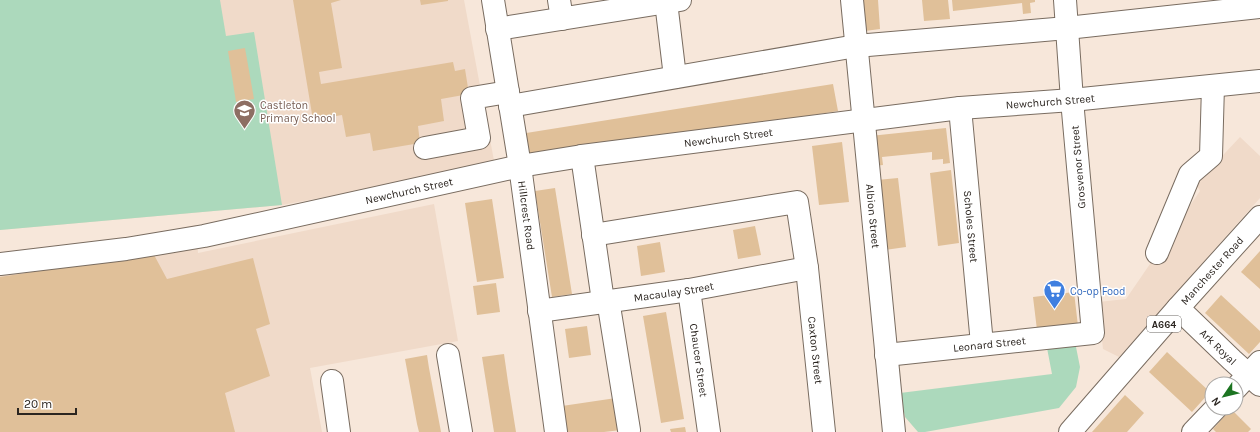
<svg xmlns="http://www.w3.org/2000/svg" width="1260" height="432" viewBox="0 0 1260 432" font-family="Karla,sans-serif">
<rect width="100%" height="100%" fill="#f7e7da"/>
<path fill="#f0dac9" d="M 0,0 L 464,0 L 495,166 L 282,205 L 0,230 Z
M 1240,137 L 1260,156 L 1260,198 L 1119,357 L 1103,349 L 1098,302 L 1126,299 L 1200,191 L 1196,184 Z
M 434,204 L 458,341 L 310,368 L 322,432 L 0,432 L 0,264 L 196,225 L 198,253 Z"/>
<path fill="#acd9bc" d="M 0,0 L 220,0 L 226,36 L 254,32 L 282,205 L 0,230 Z
M 1075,342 L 1080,367 L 1076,387 L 1059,408 L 925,432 L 918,432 L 905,417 L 900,393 L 1052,374 L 1047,348 Z"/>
<path fill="#e0c099" d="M 293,0 L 341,0 L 331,3 L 342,68 L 319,72 L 321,84 L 453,62 L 455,71 L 465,69 L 469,94 L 441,99 L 444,121 L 418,126 L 420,143 L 373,151 L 370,133 L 346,137 L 342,115 L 313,120 Z
M 420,0 L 448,0 L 448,1 L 421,5 Z
M 862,0 L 878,0 L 880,29 L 865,31 Z
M 922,0 L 948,0 L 950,19 L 924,21 Z
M 952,0 L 1035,0 L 1035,2 L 1030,3 L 1031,13 L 1023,14 L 1022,3 L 953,11 Z
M 245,48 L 254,99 L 236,102 L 228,51 Z
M 833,84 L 838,111 L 524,162 L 520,134 Z
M 946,128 L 950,163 L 943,164 L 943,159 L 932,160 L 932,152 L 882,157 L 883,165 L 874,166 L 870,136 Z
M 842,142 L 849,202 L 819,205 L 812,146 Z
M 951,170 L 959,243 L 938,246 L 930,173 Z
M 898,178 L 906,247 L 885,250 L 877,180 Z
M 555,188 L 572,294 L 552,297 L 535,191 Z
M 492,199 L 504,278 L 477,282 L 465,203 Z
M 755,226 L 761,255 L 738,259 L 733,230 Z
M 660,242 L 665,272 L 641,276 L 637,246 Z
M 1260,251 L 1260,289 L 1241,272 Z
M 153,253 L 167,279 L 253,258 L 270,324 L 256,329 L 270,376 L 225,393 L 235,432 L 0,432 L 0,277 Z
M 496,283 L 500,312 L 477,315 L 473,286 Z
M 1074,292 L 1078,326 L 1037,330 L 1033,297 Z
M 1221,295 L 1260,331 L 1260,342 L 1249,354 L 1205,313 Z
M 666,312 L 684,419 L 661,423 L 643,316 Z
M 587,326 L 591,355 L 569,358 L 565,329 Z
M 1167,352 L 1210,392 L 1192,412 L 1149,372 Z
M 504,354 L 508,382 L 516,432 L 494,432 L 482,357 Z
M 427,355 L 429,368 L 441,432 L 419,432 L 417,424 L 405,359 Z
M 1125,395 L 1144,413 L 1127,432 L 1092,432 Z
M 616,398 L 621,430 L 604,432 L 566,432 L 562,406 Z
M 1231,409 L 1251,429 L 1248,432 L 1216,432 L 1213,429 Z
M 685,427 L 686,432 L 671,432 L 670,429 Z"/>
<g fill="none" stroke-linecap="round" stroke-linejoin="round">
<defs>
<g id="minor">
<path id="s1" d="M 493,0 L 520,166 L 556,432"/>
<path d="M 559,0 L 562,19"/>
<path id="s2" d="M 852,0 L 894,432"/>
<path d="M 666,2 L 675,77"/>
<path d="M 497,29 L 680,0"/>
<path d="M 510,106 L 856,46 L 1067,28 L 1260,7"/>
<path id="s3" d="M 960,108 L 982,344"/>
<path d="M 425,148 L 479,138 L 472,98 L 508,92"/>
<path d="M 582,156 L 603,301"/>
<path id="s4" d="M 593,235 L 797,202 L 807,268 L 824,432"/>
<path d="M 1157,253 L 1190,174 L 1211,156 L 1213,86"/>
<path id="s5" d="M 0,264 L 126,249 L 204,236 L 520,166 L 582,156 L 960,108 L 1072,100 L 1260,81"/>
<path id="s6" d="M 689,290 L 709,432"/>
<path d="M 608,300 L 629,430"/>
<path id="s7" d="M 1178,308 L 1232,360 L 1260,385"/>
<path id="s8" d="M 539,311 L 689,290 L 807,268"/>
<path d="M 448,355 L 461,432"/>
<path id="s9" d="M 886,355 L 1093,333 L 1072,100 L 1065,0"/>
<path d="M 332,381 L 339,432"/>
<path d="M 1236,388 L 1260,362"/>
<path d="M 1193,432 L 1216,408"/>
</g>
<g id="major">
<path id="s10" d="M 1070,432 L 1178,308 L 1260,217"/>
</g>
</defs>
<use href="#minor" stroke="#796c60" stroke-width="24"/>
<use href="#major" stroke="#796c60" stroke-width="24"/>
<use href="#minor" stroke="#fff" stroke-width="22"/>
<use href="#major" stroke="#fff" stroke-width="22"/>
</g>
<defs>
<symbol id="school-pin" viewBox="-11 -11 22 30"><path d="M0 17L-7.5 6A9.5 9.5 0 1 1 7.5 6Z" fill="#8d6e63" stroke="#fff"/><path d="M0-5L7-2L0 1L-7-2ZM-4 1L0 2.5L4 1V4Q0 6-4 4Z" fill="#fff"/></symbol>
<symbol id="supermarket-pin" viewBox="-11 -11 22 30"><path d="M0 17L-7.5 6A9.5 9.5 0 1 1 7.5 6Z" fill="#3f7fe0" stroke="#fff"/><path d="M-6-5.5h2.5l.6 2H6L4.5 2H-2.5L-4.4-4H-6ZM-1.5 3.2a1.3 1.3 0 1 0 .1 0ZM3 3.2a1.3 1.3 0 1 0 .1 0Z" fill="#fff"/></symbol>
</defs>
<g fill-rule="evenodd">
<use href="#school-pin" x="232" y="98" width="25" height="34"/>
<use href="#supermarket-pin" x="1042" y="278" width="25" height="34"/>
</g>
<g text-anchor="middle" stroke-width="3" stroke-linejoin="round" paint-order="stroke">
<rect fill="#fff" stroke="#6b6663" stroke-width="1" x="1147" y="316" width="34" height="16" rx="3"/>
<g font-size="10" font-weight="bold" fill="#2b2520">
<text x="1164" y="328">A664</text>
</g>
<g font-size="11" fill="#2b2520" stroke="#fff">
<text dy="4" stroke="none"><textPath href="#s5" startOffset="1064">Newchurch Street</textPath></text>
<text dy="4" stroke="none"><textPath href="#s5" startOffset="740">Newchurch Street</textPath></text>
<text transform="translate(1078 167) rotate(-95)" y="4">Grosvenor Street</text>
<text dy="4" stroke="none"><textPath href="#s5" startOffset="416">Newchurch Street</textPath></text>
<text dy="4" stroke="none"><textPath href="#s1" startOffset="218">Hillcrest Road</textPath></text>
<text dy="4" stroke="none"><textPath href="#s2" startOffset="217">Albion Street</textPath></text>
<text dy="4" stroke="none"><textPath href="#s3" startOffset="119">Scholes Street</textPath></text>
<text dy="4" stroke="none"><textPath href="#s10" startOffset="215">Manchester Road</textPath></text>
<text dy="4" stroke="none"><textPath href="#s8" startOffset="136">Macaulay Street</textPath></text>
<text dy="4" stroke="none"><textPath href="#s9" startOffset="104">Leonard Street</textPath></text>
<text dy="4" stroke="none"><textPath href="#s7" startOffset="56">Ark Royal</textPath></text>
<text dy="4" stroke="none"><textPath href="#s4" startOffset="356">Caxton Street</textPath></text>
<text dy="4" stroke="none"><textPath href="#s6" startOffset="71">Chaucer Street</textPath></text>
</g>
<g font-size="11" fill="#785e54" stroke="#fff" text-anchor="start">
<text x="260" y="109">Castleton<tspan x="260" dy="13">Primary School</tspan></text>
</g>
<g font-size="11" fill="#366cbe" stroke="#fff" text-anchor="start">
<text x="1070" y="295">Co-op Food</text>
</g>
</g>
<g transform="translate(1224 396) rotate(235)"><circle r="19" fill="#ffffff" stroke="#aaa8a6"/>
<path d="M0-3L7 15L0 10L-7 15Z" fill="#1c7421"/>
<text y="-6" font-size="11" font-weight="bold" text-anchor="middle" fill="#2b2520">N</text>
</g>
<path d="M18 408v6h58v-6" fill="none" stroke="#2b2520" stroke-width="2"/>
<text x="24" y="408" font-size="12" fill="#2b2520" stroke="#ffffff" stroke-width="3" paint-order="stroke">20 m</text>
</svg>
